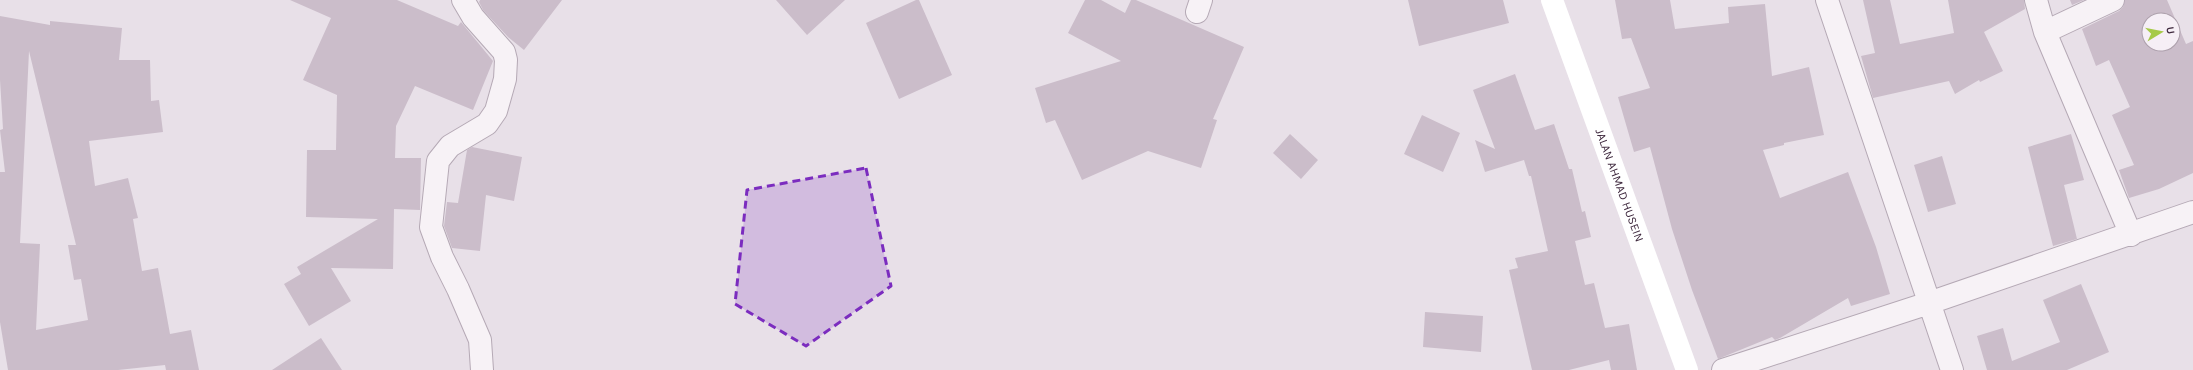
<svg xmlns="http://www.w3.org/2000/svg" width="2193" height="370" viewBox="0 0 2193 370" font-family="Karla,sans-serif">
<rect width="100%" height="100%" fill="#e8e0e8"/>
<path fill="#cbbdca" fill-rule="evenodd" d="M 290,0 L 397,0 L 458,26 L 461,22 L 493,61 L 473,110 L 415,86 L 396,126 L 395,158 L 421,158 L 420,210 L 394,209 L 393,269 L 331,268 L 351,301 L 309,326 L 284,284 L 301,274 L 297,267 L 378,219 L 306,217 L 307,150 L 336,150 L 337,95 L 303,80 L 331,18 Z
M 480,0 L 562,0 L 524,50 L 508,37 L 483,10 L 479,2 Z
M 776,0 L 845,0 L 807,35 Z
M 916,0 L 919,0 L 952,75 L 899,99 L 866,23 Z
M 1085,0 L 1101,0 L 1125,13 L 1131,0 L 1136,0 L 1244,47 L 1213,119 L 1217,120 L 1201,168 L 1148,151 L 1082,180 L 1055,120 L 1046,123 L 1035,88 L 1121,61 L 1068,33 Z
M 1408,0 L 1503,0 L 1509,23 L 1419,46 Z
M 1615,0 L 1670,0 L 1675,29 L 1729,23 L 1728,7 L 1765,4 L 1772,76 L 1809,67 L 1824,135 L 1784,143 L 1784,145 L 1763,150 L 1780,198 L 1848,172 L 1876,247 L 1890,294 L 1851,306 L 1848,298 L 1780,338 L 1775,340 L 1772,337 L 1718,359 L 1692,290 L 1672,229 L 1650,147 L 1634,152 L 1618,97 L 1650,88 L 1631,38 L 1622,39 Z
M 1863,0 L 1890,0 L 1900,44 L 1954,33 L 1948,0 L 2024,0 L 2025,9 L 1984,32 L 2003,71 L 1980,82 L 1979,80 L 1955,94 L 1949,81 L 1873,98 L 1861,56 L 1875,53 Z
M 2070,0 L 2084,0 L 2072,5 Z
M 2125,0 L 2167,0 L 2186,44 L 2193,41 L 2193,173 L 2159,189 L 2129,198 L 2119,170 L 2134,165 L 2112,115 L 2130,107 L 2109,60 L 2096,66 L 2082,29 L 2119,11 L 2123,7 ZM 2149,20 L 2173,20 L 2173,44 L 2149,44 Z
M 0,16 L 50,25 L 50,21 L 122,28 L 119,60 L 150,60 L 151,101 L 159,100 L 163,132 L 89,141 L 95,186 L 128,178 L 138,218 L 133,219 L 142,271 L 158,268 L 170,334 L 191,330 L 199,370 L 166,370 L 165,365 L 118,370 L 8,370 L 0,322 L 0,172 L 5,172 L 0,130 L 3,129 L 0,80 ZM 29,51 L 76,245 L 68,245 L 74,280 L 81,279 L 88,320 L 36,330 L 40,244 L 20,243 Z
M 1515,74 L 1535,130 L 1554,124 L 1569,169 L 1572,169 L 1582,212 L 1585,211 L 1591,237 L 1575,241 L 1585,285 L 1594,283 L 1605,328 L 1629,324 L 1637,370 L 1611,370 L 1609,360 L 1569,370 L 1532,370 L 1509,270 L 1518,268 L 1515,258 L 1548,251 L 1531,176 L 1529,176 L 1524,160 L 1485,172 L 1475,140 L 1495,149 L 1473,90 Z
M 1422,115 L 1460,133 L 1443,172 L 1404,154 Z
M 1290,134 L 1318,160 L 1301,179 L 1273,153 Z
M 2071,134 L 2084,180 L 2064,185 L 2077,239 L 2053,246 L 2028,147 Z
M 472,147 L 522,157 L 514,201 L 486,195 L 480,251 L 452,248 L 444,226 L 447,202 L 458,203 L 467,150 Z
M 1942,156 L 1956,204 L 1928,212 L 1914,165 Z
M 2081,284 L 2109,352 L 2067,370 L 1987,370 L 1977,336 L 2003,328 L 2012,361 L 2060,342 L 2043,300 Z
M 1425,312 L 1483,316 L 1481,352 L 1423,347 Z
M 321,338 L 342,370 L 272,370 Z"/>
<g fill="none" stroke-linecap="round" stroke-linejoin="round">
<defs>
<path id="minor" d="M 463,0 L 473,17 L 504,52 L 506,60 L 505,79 L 496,111 L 487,124 L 450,146 L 438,161 L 431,227 L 442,257 L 458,289 L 480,340 L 482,370
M 1827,0 L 1952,370
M 2036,0 L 2045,32 L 2131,235
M 1197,12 L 1201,0
M 2045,32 L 2113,0
M 1723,370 L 1929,303 L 2193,212"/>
</defs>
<use href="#minor" stroke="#b5a9b5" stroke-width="24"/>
<use href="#minor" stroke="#f7f2f6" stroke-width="22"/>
<path stroke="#fff" stroke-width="22" id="s1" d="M 1552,0 L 1687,370"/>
</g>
<path fill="#7b2cbf" fill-opacity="0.2" stroke="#7b2cbf" stroke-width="3" stroke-dasharray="8 5" stroke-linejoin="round" d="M 866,168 L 891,286 L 806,346 L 735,304 L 747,190 Z"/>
<g text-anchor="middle" stroke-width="3.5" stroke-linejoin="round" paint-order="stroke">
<g font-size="12" fill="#3f293e" stroke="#f6eff6">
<text dy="4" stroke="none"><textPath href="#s1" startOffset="197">JALAN AHMAD HUSEIN</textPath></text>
</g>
</g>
<g transform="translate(2161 32) rotate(80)"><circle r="19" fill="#f6eff6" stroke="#ada0ac"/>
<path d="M0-3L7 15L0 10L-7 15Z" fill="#a6ca48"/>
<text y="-6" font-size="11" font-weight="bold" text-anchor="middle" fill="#3f293e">U</text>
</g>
</svg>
